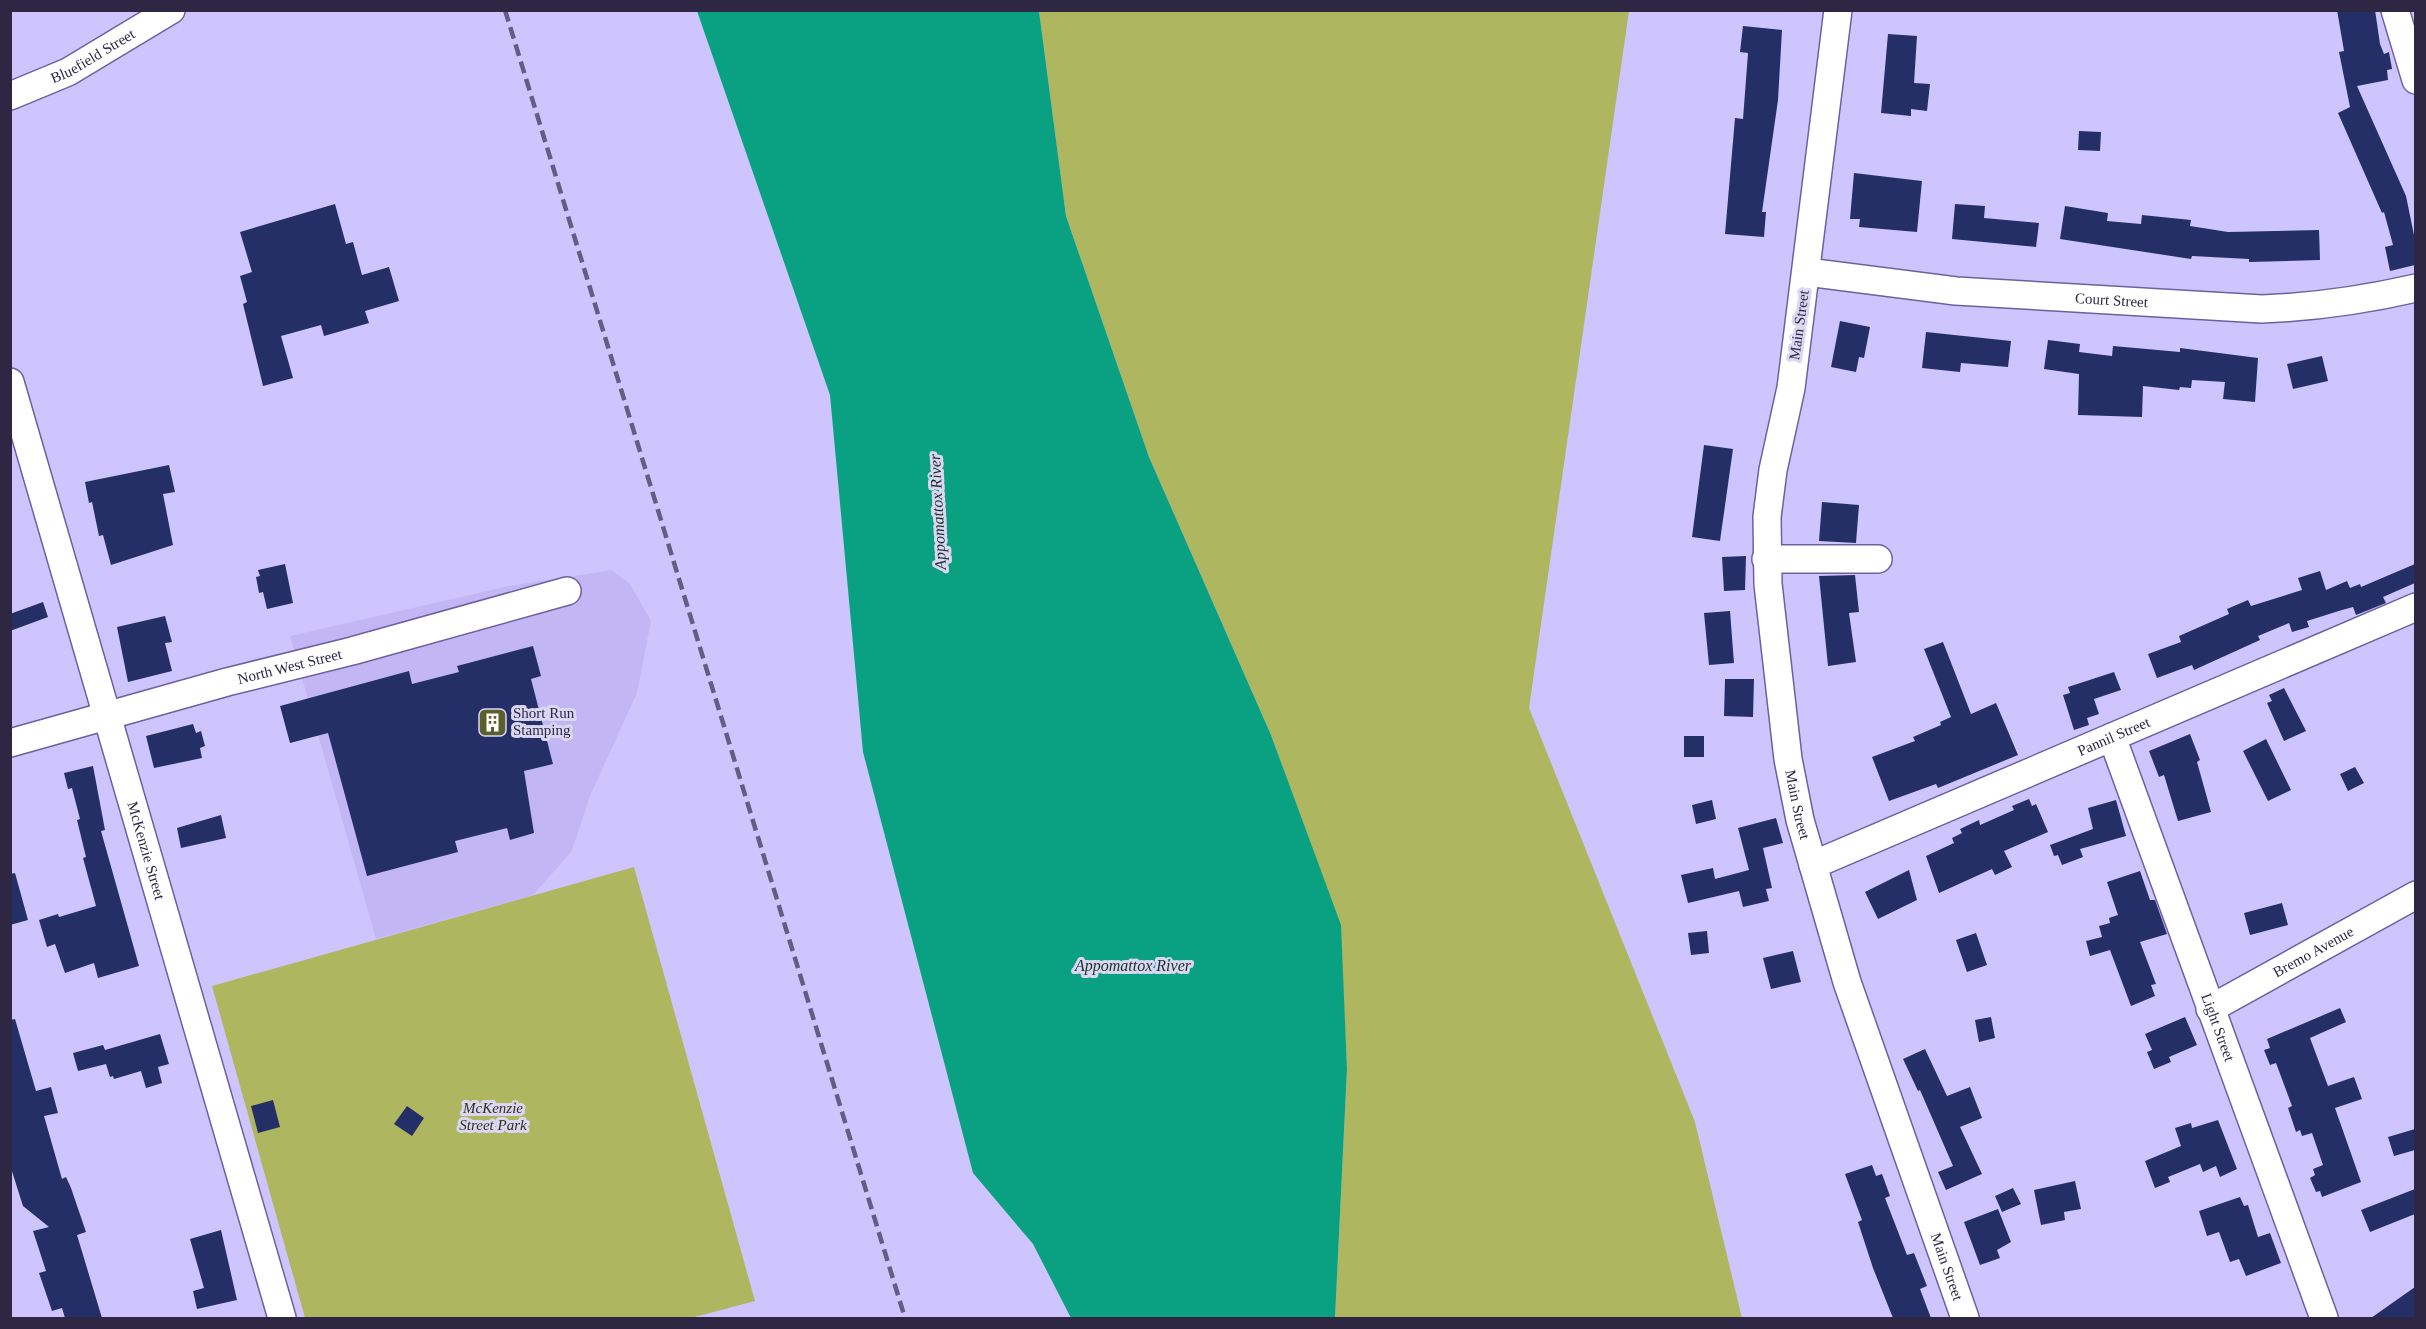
<svg xmlns="http://www.w3.org/2000/svg" width="2426" height="1329" viewBox="0 0 2426 1329" font-family="'Times New Roman',serif">
<rect width="100%" height="100%" fill="#cfc5fe"/>
<path fill="#c2b7f4" d="M 612,570 L 630,584 L 651,621 L 637,693 L 590,796 L 572,851 L 533,895 L 376,939 L 290,636 L 509,586 Z"/>
<path fill="#afb660" d="M 1039,11 L 1629,11 L 1529,708 L 1695,1122 L 1742,1318 L 1335,1318 L 1347,1069 L 1340,925 L 1271,735 L 1149,457 L 1066,216 Z
M 634,867 L 755,1301 L 691,1318 L 305,1318 L 212,986 Z"/>
<path fill="#0aa183" d="M 697,11 L 1039,11 L 1066,216 L 1149,457 L 1271,735 L 1341,925 L 1347,1069 L 1335,1318 L 1071,1318 L 1033,1244 L 973,1173 L 863,752 L 830,395 Z"/>
<path fill="#252f67" d="M 2337,10 L 2375,10 L 2380,44 L 2384,54 L 2389,52 L 2392,69 L 2387,70 L 2388,80 L 2357,86 L 2406,196 L 2415,240 L 2415,265 L 2390,271 L 2385,247 L 2393,245 L 2384,212 L 2382,213 L 2338,113 L 2350,107 L 2339,52 L 2344,51 Z
M 1743,26 L 1782,30 L 1778,100 L 1762,212 L 1766,212 L 1764,237 L 1725,234 L 1735,118 L 1743,119 L 1748,53 L 1740,52 Z
M 1888,34 L 1917,36 L 1914,83 L 1930,84 L 1927,111 L 1911,109 L 1911,116 L 1881,113 Z
M 2079,131 L 2101,132 L 2100,151 L 2078,150 Z
M 1854,173 L 1922,181 L 1917,232 L 1859,227 L 1860,219 L 1850,219 Z
M 335,204 L 346,244 L 353,242 L 362,275 L 389,267 L 399,301 L 365,311 L 369,323 L 324,336 L 321,325 L 281,336 L 293,378 L 263,386 L 243,304 L 247,302 L 240,276 L 252,272 L 240,232 Z
M 1955,204 L 1985,206 L 1984,218 L 2039,223 L 2036,247 L 1952,239 Z
M 2065,206 L 2108,213 L 2107,221 L 2141,224 L 2142,215 L 2191,220 L 2190,226 L 2228,232 L 2319,230 L 2320,260 L 2249,262 L 2249,259 L 2192,256 L 2191,259 L 2060,239 Z
M 1840,321 L 1870,327 L 1864,358 L 1859,357 L 1856,372 L 1831,367 Z
M 1926,332 L 2011,341 L 2008,367 L 1961,363 L 1960,372 L 1922,368 Z
M 2048,340 L 2080,344 L 2079,352 L 2112,356 L 2113,346 L 2180,352 L 2180,348 L 2258,358 L 2255,402 L 2223,399 L 2225,382 L 2192,380 L 2191,388 L 2180,387 L 2179,390 L 2143,386 L 2142,417 L 2078,415 L 2079,374 L 2044,369 Z
M 2322,356 L 2328,381 L 2293,389 L 2287,364 Z
M 1704,445 L 1733,449 L 1720,541 L 1692,537 Z
M 169,465 L 175,492 L 163,494 L 173,545 L 111,565 L 103,535 L 99,536 L 92,502 L 89,503 L 85,482 Z
M 1822,502 L 1859,505 L 1856,543 L 1819,541 Z
M 1746,556 L 1745,590 L 1724,591 L 1722,557 Z
M 285,564 L 293,603 L 267,609 L 263,592 L 259,593 L 256,577 L 260,576 L 258,570 Z
M 2415,564 L 2415,583 L 2383,597 L 2386,603 L 2356,615 L 2353,607 L 2342,610 L 2307,621 L 2309,627 L 2292,632 L 2289,623 L 2258,636 L 2260,640 L 2194,670 L 2192,665 L 2157,678 L 2148,654 L 2181,642 L 2179,636 L 2229,614 L 2227,609 L 2248,600 L 2251,606 L 2302,590 L 2298,578 L 2320,571 L 2326,590 L 2347,581 L 2350,588 L 2360,584 L 2361,587 Z
M 1855,575 L 1859,612 L 1849,613 L 1856,662 L 1828,666 L 1819,576 Z
M 43,602 L 48,617 L 10,631 L 10,614 Z
M 1730,611 L 1734,663 L 1709,665 L 1704,613 Z
M 165,616 L 172,642 L 165,643 L 172,671 L 128,682 L 117,627 Z
M 1943,642 L 1971,714 L 1996,703 L 2018,755 L 1938,788 L 1936,784 L 1889,801 L 1872,757 L 1915,741 L 1913,737 L 1941,725 L 1940,722 L 1951,717 L 1924,649 Z
M 533,646 L 541,676 L 531,679 L 553,764 L 524,771 L 534,833 L 510,840 L 507,828 L 455,841 L 458,852 L 367,876 L 328,733 L 290,743 L 280,706 L 409,671 L 412,684 L 459,672 L 457,666 Z
M 2114,672 L 2121,690 L 2094,699 L 2099,714 L 2087,718 L 2089,725 L 2074,730 L 2063,695 L 2070,693 L 2068,687 Z
M 1725,679 L 1754,679 L 1753,717 L 1724,716 Z
M 2284,688 L 2306,731 L 2284,741 L 2267,703 L 2272,701 L 2269,695 Z
M 193,724 L 196,733 L 201,731 L 205,746 L 200,748 L 202,758 L 154,768 L 146,736 Z
M 2190,734 L 2200,760 L 2197,762 L 2211,812 L 2178,821 L 2164,775 L 2159,777 L 2149,751 Z
M 1684,736 L 1704,736 L 1704,757 L 1684,757 Z
M 2266,739 L 2291,790 L 2268,801 L 2243,751 Z
M 93,766 L 105,830 L 101,831 L 139,966 L 98,978 L 94,963 L 65,973 L 55,944 L 47,947 L 39,920 L 58,914 L 59,917 L 96,906 L 83,858 L 86,857 L 77,820 L 80,819 L 72,788 L 68,789 L 64,773 Z
M 2355,767 L 2364,783 L 2348,791 L 2340,774 Z
M 2029,799 L 2032,806 L 2036,804 L 2048,832 L 2004,851 L 2012,867 L 1995,875 L 1992,869 L 1939,893 L 1926,856 L 1954,843 L 1952,838 L 1962,833 L 1960,829 L 1979,820 L 1980,825 L 2014,810 L 2012,806 Z
M 1712,800 L 1716,819 L 1696,824 L 1692,805 Z
M 2116,800 L 2126,836 L 2080,849 L 2083,857 L 2062,865 L 2058,855 L 2054,856 L 2050,845 L 2093,829 L 2088,808 Z
M 221,815 L 226,838 L 181,848 L 177,828 Z
M 1776,818 L 1783,843 L 1763,848 L 1772,888 L 1766,889 L 1769,901 L 1743,907 L 1739,891 L 1688,903 L 1681,875 L 1713,868 L 1715,879 L 1749,870 L 1738,828 Z
M 1909,870 L 1917,900 L 1878,919 L 1865,892 Z
M 2140,871 L 2150,900 L 2155,900 L 2167,934 L 2140,942 L 2156,984 L 2151,985 L 2155,996 L 2131,1006 L 2110,950 L 2090,956 L 2086,941 L 2102,937 L 2099,926 L 2110,923 L 2109,918 L 2118,915 L 2107,882 Z
M 15,873 L 28,920 L 10,925 L 10,874 Z
M 2282,903 L 2288,925 L 2250,935 L 2244,913 Z
M 1707,931 L 1709,953 L 1691,955 L 1688,933 Z
M 1976,933 L 1987,965 L 1967,972 L 1956,940 Z
M 1793,951 L 1801,982 L 1771,989 L 1763,958 Z
M 2340,1008 L 2346,1022 L 2310,1038 L 2328,1086 L 2354,1077 L 2362,1099 L 2335,1108 L 2361,1182 L 2322,1197 L 2320,1191 L 2316,1192 L 2310,1178 L 2315,1175 L 2313,1169 L 2323,1165 L 2312,1133 L 2302,1136 L 2300,1130 L 2296,1132 L 2288,1108 L 2292,1106 L 2276,1063 L 2270,1065 L 2264,1050 L 2270,1048 L 2267,1039 Z
M 1991,1017 L 1995,1038 L 1979,1042 L 1975,1020 Z
M 2185,1017 L 2197,1045 L 2169,1057 L 2171,1062 L 2154,1069 L 2147,1052 L 2152,1050 L 2145,1034 Z
M 15,1019 L 36,1091 L 51,1087 L 58,1113 L 44,1116 L 62,1179 L 66,1177 L 71,1188 L 86,1232 L 77,1235 L 102,1318 L 65,1318 L 62,1308 L 52,1311 L 39,1273 L 46,1271 L 33,1231 L 49,1227 L 23,1206 L 10,1165 L 10,1020 Z
M 160,1034 L 169,1064 L 158,1067 L 162,1083 L 146,1088 L 141,1071 L 114,1079 L 113,1076 L 110,1077 L 106,1064 L 78,1071 L 73,1053 L 103,1045 L 105,1050 Z
M 1925,1049 L 1947,1096 L 1970,1087 L 1982,1118 L 1960,1127 L 1982,1174 L 1946,1190 L 1938,1172 L 1953,1166 L 1920,1090 L 1918,1091 L 1903,1059 Z
M 273,1100 L 280,1127 L 258,1133 L 251,1106 Z
M 407,1106 L 424,1118 L 412,1136 L 394,1124 Z
M 2218,1120 L 2237,1169 L 2220,1177 L 2216,1166 L 2203,1172 L 2200,1164 L 2168,1177 L 2170,1182 L 2155,1188 L 2145,1161 L 2181,1146 L 2175,1128 L 2191,1123 L 2192,1128 Z
M 2415,1129 L 2415,1150 L 2394,1156 L 2388,1137 Z
M 1872,1165 L 1876,1176 L 1882,1174 L 1890,1196 L 1885,1198 L 1907,1255 L 1914,1253 L 1927,1286 L 1920,1289 L 1931,1318 L 1893,1318 L 1873,1268 L 1858,1222 L 1862,1220 L 1845,1174 Z
M 2075,1181 L 2081,1209 L 2064,1212 L 2065,1220 L 2041,1225 L 2034,1190 Z
M 2013,1188 L 2021,1204 L 2002,1212 L 1995,1196 Z
M 2415,1189 L 2415,1214 L 2370,1232 L 2361,1210 Z
M 2240,1197 L 2244,1206 L 2248,1205 L 2258,1237 L 2270,1233 L 2281,1263 L 2246,1276 L 2239,1259 L 2230,1262 L 2219,1232 L 2207,1236 L 2199,1211 Z
M 1998,1209 L 2011,1242 L 1997,1250 L 2000,1258 L 1980,1265 L 1964,1222 Z
M 221,1230 L 237,1300 L 197,1309 L 193,1291 L 204,1288 L 190,1239 Z
M 2415,1287 L 2415,1318 L 2371,1318 Z"/>
<g fill="none" stroke-linecap="round" stroke-linejoin="round">
<defs>
<g id="minor">
<path id="s1" d="M 1838,10 L 1791,388 L 1773,470 L 1767,517 L 1768,584 L 1788,759 L 1800,820 L 1847,982 L 1965,1318"/>
<path d="M 2395,10 L 2416,80"/>
<path id="s2" d="M 10,96 L 68,72 L 171,10"/>
<path id="s3" d="M 1807,272 L 1956,291 L 2262,309 C 2315,307 2364,300 2416,288"/>
<path id="s4" d="M 10,382 L 282,1318"/>
<path d="M 1766,559 L 1878,559"/>
<path id="s5" d="M 2112,737 L 2324,1318"/>
<path id="s6" d="M 10,743 L 227,682 L 352,651 L 567,591"/>
<path id="s7" d="M 1813,865 L 2416,607"/>
<path id="s8" d="M 2210,1009 L 2416,895"/>
</g>
</defs>
<use href="#minor" stroke="#6e60a0" stroke-width="30"/>
<use href="#minor" stroke="#fff" stroke-width="27"/>
<path stroke="#645d83" stroke-width="4.5" stroke-dasharray="12 6" stroke-linecap="butt" d="M 505,10 L 905,1318"/>
</g>
<defs>
<symbol id="building-square" viewBox="-11 -11 22 22"><rect x="-9" y="-9" width="18" height="18" rx="4" fill="#5b5f2c" stroke="#dbd7f3"/><path d="M-4-6H4V6H1V3H-1V6H-4ZM-2.5-4.3h1.7v1.8h-1.7ZM.8-4.3h1.7v1.8H.8ZM-2.5-1h1.7V.8h-1.7ZM.8-1h1.7V.8H.8Z" fill="#fff"/></symbol>
</defs>
<g fill-rule="evenodd">
<use href="#building-square" x="476" y="706" width="33" height="33"/>
</g>
<g text-anchor="middle" stroke-width="6" stroke-linejoin="round" paint-order="stroke">
<g font-size="15" fill="#2d2743" stroke="#dbd7f3">
<text dy="5" stroke="none"><textPath href="#s2" startOffset="92">Bluefield Street</textPath></text>
<text dy="5" stroke="none"><textPath href="#s3" startOffset="306">Court Street</textPath></text>
<text transform="translate(1799 325) rotate(-82)" y="5">Main Street</text>
<text dy="5" stroke="none"><textPath href="#s6" startOffset="290">North West Street</textPath></text>
<text dy="5" stroke="none"><textPath href="#s7" startOffset="327">Pannil Street</textPath></text>
<text dy="5" stroke="none"><textPath href="#s1" startOffset="802">Main Street</textPath></text>
<text dy="5" stroke="none"><textPath href="#s4" startOffset="488">McKenzie Street</textPath></text>
<text dy="5" stroke="none"><textPath href="#s8" startOffset="118">Bremo Avenue</textPath></text>
<text dy="5" stroke="none"><textPath href="#s5" startOffset="309">Light Street</textPath></text>
<text dy="5" stroke="none"><textPath href="#s1" startOffset="1288">Main Street</textPath></text>
</g>
<g font-size="15" fill="#2d2743" stroke="#dbd7f3" text-anchor="start">
<text x="513" y="718">Short Run<tspan x="513" dy="17">Stamping</tspan></text>
</g>
<g font-size="15" font-style="italic" fill="#2e301a" stroke="#dbd7f3">
<text x="493" y="1113">McKenzie<tspan x="493" dy="17">Street Park</tspan></text>
</g>
<g font-size="16" font-style="italic" fill="#17312a" stroke="#dbd7f3">
<text transform="translate(937 512) rotate(-93)" y="6">Appomattox River</text>
<text x="1133" y="971">Appomattox River</text>
</g>
</g>
<rect width="2426" height="1329" fill="none" stroke="#2d2743" stroke-width="24"/>
</svg>
